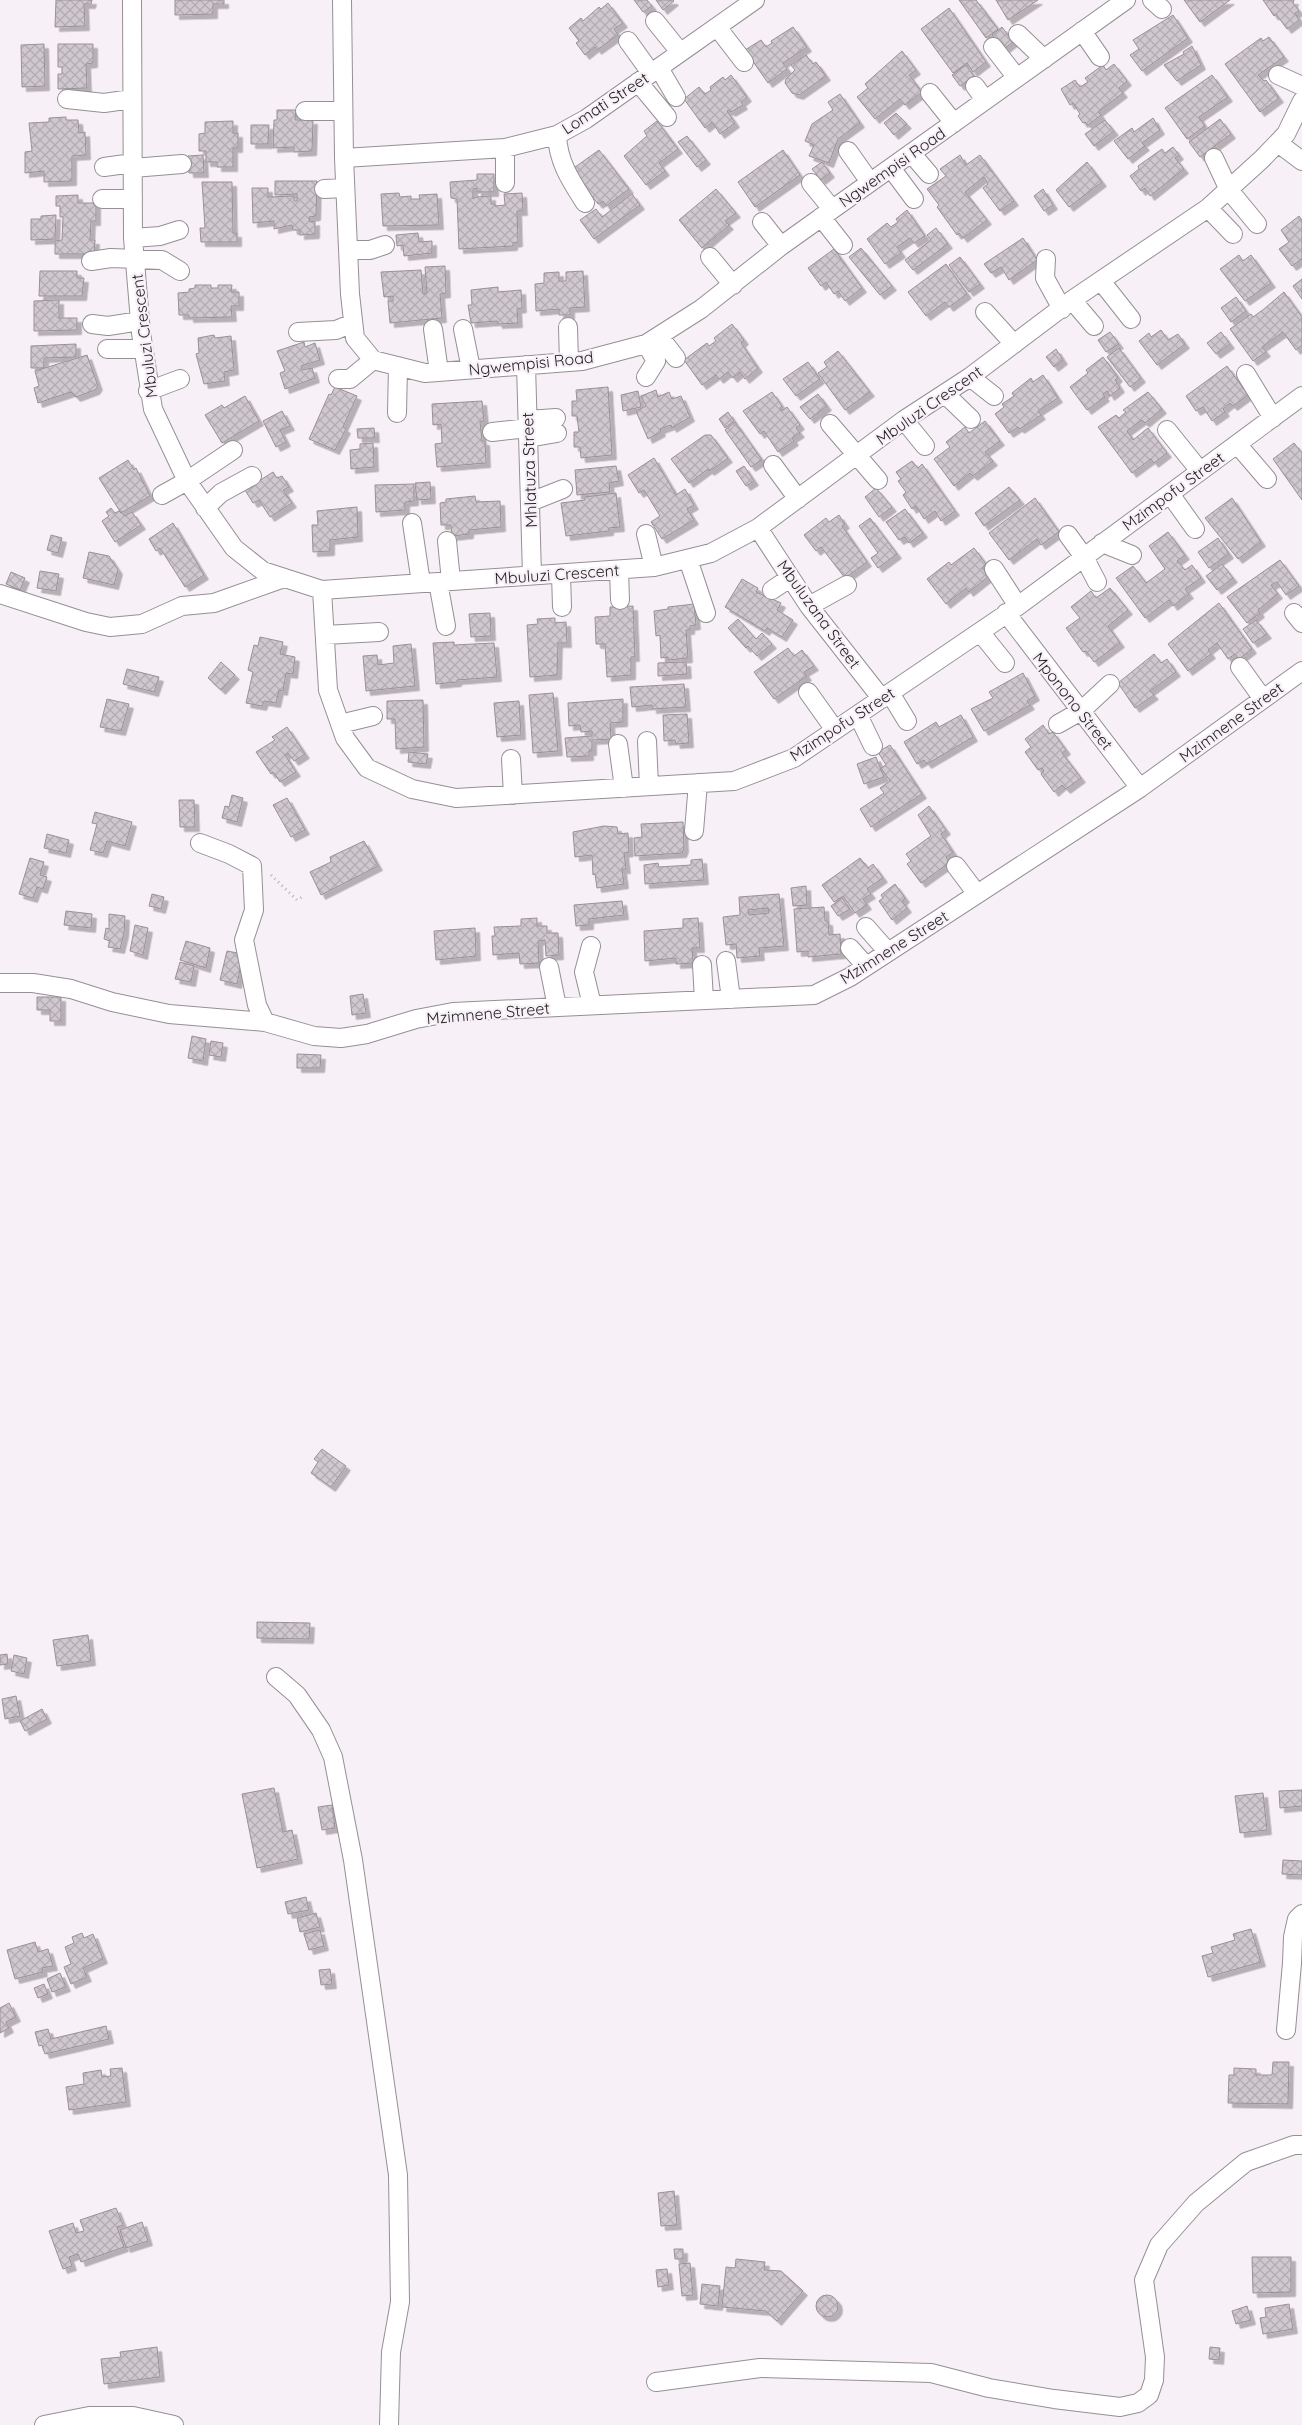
<svg xmlns="http://www.w3.org/2000/svg" width="1302" height="2425" viewBox="0 0 1302 2425" font-family="Quicksand,sans-serif">
<defs>
<pattern id="building-cross-hatch" width="8" height="8" patternUnits="userSpaceOnUse" patternTransform="scale(1.25)"><rect width="8" height="8" fill="#d0c8cf"/><path d="M0 0l8 8M0 8l8-8" fill="none" stroke="#b2abb1"/></pattern>
<filter id="shadow"><feDropShadow dx="4.5" dy="4.5" stdDeviation="0" flood-color="#0004"/></filter>
</defs>
<rect width="100%" height="100%" fill="#f8f0f7"/>
<path fill="url(#building-cross-hatch)" stroke="#999198" fill-rule="evenodd" filter="url(#shadow)" d="M 56,0 L 92,0 L 91,4 L 84,4 L 85,26 L 55,27 Z
M 175,0 L 224,0 L 224,4 L 213,4 L 213,14 L 175,15 Z
M 634,0 L 647,0 L 652,6 L 643,12 Z
M 656,0 L 673,0 L 674,1 L 663,10 Z
M 959,0 L 976,0 L 998,29 L 986,38 Z
M 996,0 L 1038,0 L 1008,20 Z
M 1184,0 L 1230,0 L 1200,22 Z
M 1263,0 L 1294,0 L 1293,3 L 1299,11 L 1295,13 L 1299,20 L 1287,29 L 1276,14 L 1274,16 Z
M 608,3 L 623,23 L 614,29 L 618,35 L 597,50 L 595,47 L 585,55 L 576,43 L 579,41 L 569,28 L 581,18 L 583,21 L 599,7 L 601,9 Z
M 949,8 L 986,62 L 973,72 L 967,63 L 953,73 L 921,29 Z
M 1173,15 L 1188,38 L 1142,71 L 1130,55 L 1139,49 L 1133,40 Z
M 793,27 L 807,47 L 783,63 L 787,69 L 768,83 L 745,50 L 761,40 L 766,47 L 772,43 L 771,41 Z
M 1002,27 L 1013,42 L 1003,50 L 992,35 Z
M 1269,37 L 1284,57 L 1258,75 L 1264,81 L 1266,80 L 1279,98 L 1260,112 L 1225,64 L 1261,38 L 1263,41 Z
M 44,44 L 45,86 L 22,87 L 21,45 Z
M 58,44 L 93,44 L 93,63 L 86,64 L 87,88 L 58,89 L 58,74 L 62,74 L 62,67 L 58,67 Z
M 1192,46 L 1201,65 L 1177,81 L 1164,65 L 1184,54 L 1183,52 Z
M 902,51 L 916,70 L 909,75 L 922,92 L 905,105 L 900,99 L 875,119 L 857,97 L 868,88 L 865,84 Z
M 806,55 L 813,64 L 816,62 L 826,76 L 799,95 L 792,93 L 785,83 L 786,79 L 795,70 L 791,65 Z
M 1114,64 L 1127,81 L 1119,88 L 1123,93 L 1098,112 L 1101,115 L 1088,125 L 1085,122 L 1083,123 L 1078,116 L 1080,114 L 1073,103 L 1070,105 L 1061,89 L 1075,80 L 1080,87 L 1088,82 L 1085,78 L 1103,65 L 1106,70 Z
M 966,65 L 974,76 L 960,86 L 952,75 Z
M 731,75 L 747,97 L 741,102 L 743,105 L 731,112 L 729,110 L 727,111 L 735,123 L 720,134 L 712,122 L 705,128 L 684,99 L 699,87 L 705,94 L 711,90 L 710,87 L 723,77 L 725,80 Z
M 1212,75 L 1228,97 L 1199,117 L 1205,126 L 1187,139 L 1165,108 Z
M 840,94 L 860,123 L 838,139 L 829,163 L 809,156 L 814,145 L 805,141 L 812,124 L 833,110 L 828,102 Z
M 277,110 L 296,110 L 295,120 L 313,120 L 312,151 L 294,152 L 294,147 L 273,148 L 274,120 L 277,120 Z
M 896,113 L 907,124 L 894,135 L 884,123 Z
M 66,117 L 66,120 L 78,120 L 79,133 L 85,132 L 86,155 L 72,156 L 72,181 L 44,182 L 44,171 L 25,173 L 25,152 L 32,151 L 29,123 L 49,122 L 49,118 Z
M 1153,118 L 1160,130 L 1142,143 L 1145,146 L 1128,159 L 1114,141 L 1132,128 L 1134,132 Z
M 1220,119 L 1231,134 L 1200,157 L 1189,142 Z
M 1105,120 L 1114,131 L 1094,146 L 1085,134 Z
M 233,121 L 233,133 L 238,133 L 238,148 L 233,148 L 233,167 L 217,167 L 217,162 L 206,162 L 206,151 L 199,151 L 199,134 L 205,133 L 205,122 Z
M 657,121 L 678,149 L 659,163 L 665,171 L 646,185 L 624,156 L 647,136 L 644,131 Z
M 251,125 L 269,125 L 268,144 L 251,144 Z
M 687,136 L 706,160 L 697,167 L 678,142 Z
M 1173,147 L 1179,155 L 1175,158 L 1184,169 L 1150,196 L 1145,188 L 1141,191 L 1130,176 L 1139,169 L 1138,166 L 1162,149 L 1165,153 Z
M 599,150 L 629,189 L 606,206 L 603,201 L 598,204 L 571,170 Z
M 783,150 L 800,175 L 755,207 L 738,182 Z
M 203,155 L 204,173 L 189,173 L 188,156 Z
M 960,155 L 966,165 L 980,155 L 1014,201 L 1000,211 L 983,188 L 988,184 L 984,177 L 965,192 L 987,220 L 963,238 L 959,233 L 957,235 L 937,207 L 939,205 L 927,189 L 946,176 L 940,169 Z
M 822,162 L 830,173 L 821,180 L 812,169 Z
M 1087,162 L 1102,182 L 1069,207 L 1056,190 Z
M 477,174 L 494,174 L 494,192 L 477,192 L 477,188 L 473,189 L 473,199 L 476,197 L 491,196 L 491,204 L 495,204 L 495,206 L 505,205 L 504,194 L 522,193 L 523,211 L 517,211 L 518,242 L 513,243 L 513,246 L 459,249 L 457,199 L 451,198 L 450,182 L 477,180 Z
M 275,181 L 317,181 L 316,216 L 309,217 L 310,222 L 315,221 L 315,234 L 300,235 L 300,230 L 293,230 L 292,225 L 274,229 L 274,221 L 253,223 L 252,188 L 268,188 L 268,197 L 294,196 L 294,201 L 297,201 L 297,194 L 275,195 Z
M 202,182 L 232,182 L 233,233 L 237,233 L 237,242 L 201,242 L 200,228 L 205,228 Z
M 716,189 L 736,213 L 725,221 L 729,225 L 702,248 L 679,220 Z
M 1043,189 L 1053,205 L 1044,211 L 1034,196 Z
M 399,193 L 400,197 L 411,196 L 411,199 L 420,199 L 419,195 L 437,194 L 439,225 L 383,226 L 381,194 Z
M 632,194 L 640,205 L 594,239 L 580,220 L 596,209 L 602,217 Z
M 78,195 L 78,203 L 96,203 L 96,221 L 91,221 L 90,240 L 95,240 L 94,254 L 55,254 L 55,241 L 62,240 L 63,217 L 60,217 L 60,206 L 56,206 L 56,196 Z
M 907,210 L 925,236 L 914,243 L 910,238 L 897,247 L 901,253 L 885,264 L 867,239 L 887,223 L 891,227 L 898,222 L 896,219 Z
M 56,215 L 55,239 L 31,240 L 31,219 L 41,219 L 41,216 Z
M 1299,216 L 1302,220 L 1302,259 L 1292,266 L 1279,249 L 1289,242 L 1281,230 Z
M 936,228 L 948,244 L 913,270 L 905,260 L 931,240 L 927,235 Z
M 418,233 L 419,242 L 432,241 L 432,253 L 404,256 L 403,245 L 397,246 L 396,235 Z
M 1023,238 L 1037,260 L 1009,280 L 1001,267 L 991,273 L 984,264 Z
M 861,248 L 892,286 L 880,295 L 849,257 Z
M 834,249 L 862,288 L 845,301 L 838,291 L 834,294 L 826,282 L 821,286 L 808,268 Z
M 1239,255 L 1243,261 L 1251,255 L 1271,283 L 1245,301 L 1220,269 Z
M 960,257 L 980,284 L 969,292 L 949,265 Z
M 946,264 L 967,294 L 949,307 L 945,302 L 926,316 L 908,292 Z
M 445,266 L 446,293 L 440,294 L 442,318 L 390,323 L 388,301 L 393,301 L 393,296 L 384,297 L 381,272 L 421,270 L 423,294 L 427,293 L 425,267 Z
M 40,271 L 77,271 L 77,278 L 84,278 L 82,296 L 39,296 Z
M 583,271 L 585,307 L 570,308 L 570,315 L 559,315 L 559,309 L 536,311 L 535,284 L 544,283 L 544,273 L 559,272 L 559,281 L 566,281 L 566,272 Z
M 1302,279 L 1302,299 L 1293,286 Z
M 195,285 L 211,285 L 211,288 L 218,288 L 218,285 L 232,285 L 231,292 L 239,292 L 239,306 L 231,306 L 232,317 L 189,318 L 189,315 L 179,315 L 178,293 L 189,292 L 189,289 L 195,288 Z
M 498,287 L 498,292 L 521,290 L 522,308 L 517,309 L 518,323 L 498,324 L 497,321 L 471,323 L 468,305 L 472,305 L 471,290 Z
M 1284,292 L 1302,317 L 1302,345 L 1296,350 L 1283,332 L 1262,347 L 1266,352 L 1253,361 L 1230,329 L 1251,314 L 1253,317 L 1264,309 Z
M 1236,297 L 1246,311 L 1231,322 L 1221,308 Z
M 59,300 L 59,318 L 77,318 L 77,330 L 34,331 L 34,301 Z
M 732,324 L 744,340 L 741,343 L 758,368 L 745,379 L 740,372 L 733,378 L 728,372 L 719,379 L 716,375 L 702,385 L 684,360 L 707,343 L 709,346 L 716,341 L 714,338 Z
M 1161,330 L 1168,340 L 1178,334 L 1185,344 L 1157,365 L 1139,341 L 1149,333 L 1151,337 Z
M 1110,332 L 1119,344 L 1106,352 L 1098,340 Z
M 1221,332 L 1230,344 L 1216,354 L 1207,343 Z
M 214,335 L 215,338 L 231,336 L 234,370 L 224,372 L 225,381 L 204,384 L 196,354 L 199,353 L 198,338 Z
M 304,342 L 305,347 L 315,343 L 320,360 L 301,366 L 302,370 L 312,368 L 315,378 L 285,389 L 280,373 L 285,371 L 277,351 Z
M 76,344 L 76,357 L 44,358 L 44,368 L 31,368 L 31,346 Z
M 1119,348 L 1141,378 L 1130,387 L 1107,357 Z
M 1056,349 L 1063,360 L 1054,367 L 1046,357 Z
M 838,351 L 870,392 L 845,410 L 818,373 L 827,367 L 824,362 Z
M 87,355 L 98,386 L 95,390 L 76,397 L 71,392 L 38,403 L 34,388 L 39,386 L 35,371 Z
M 1103,357 L 1118,377 L 1115,380 L 1120,388 L 1110,396 L 1107,391 L 1103,394 L 1105,397 L 1087,410 L 1070,387 L 1088,373 L 1086,370 Z
M 808,362 L 820,379 L 796,396 L 783,379 Z
M 1227,366 L 1248,395 L 1233,406 L 1230,403 L 1223,409 L 1225,412 L 1212,421 L 1203,407 L 1196,411 L 1186,396 Z
M 1043,375 L 1058,398 L 1038,411 L 1041,415 L 1020,429 L 1018,427 L 1009,433 L 995,414 L 1004,407 L 1002,404 L 1014,396 L 1012,393 L 1031,378 L 1033,382 Z
M 335,387 L 357,396 L 343,427 L 346,429 L 335,450 L 309,439 L 329,394 L 331,395 Z
M 608,387 L 612,455 L 581,458 L 580,447 L 574,447 L 574,432 L 579,432 L 577,416 L 572,416 L 572,401 L 577,401 L 576,390 Z
M 656,390 L 658,397 L 669,392 L 672,399 L 681,396 L 690,417 L 672,428 L 671,425 L 660,429 L 661,432 L 648,439 L 636,411 L 646,406 L 641,396 Z
M 638,391 L 641,407 L 623,411 L 621,395 Z
M 772,392 L 782,406 L 780,408 L 782,411 L 787,407 L 800,425 L 796,428 L 800,433 L 792,438 L 794,441 L 778,452 L 764,431 L 760,434 L 743,411 Z
M 1148,392 L 1162,409 L 1145,423 L 1142,420 L 1127,431 L 1133,440 L 1148,428 L 1167,453 L 1154,463 L 1151,459 L 1132,473 L 1098,427 L 1116,415 L 1119,418 L 1126,412 L 1123,410 Z
M 818,394 L 827,406 L 810,419 L 800,407 Z
M 245,396 L 259,421 L 222,443 L 205,415 L 222,405 L 224,408 Z
M 482,401 L 484,421 L 480,422 L 482,441 L 485,441 L 486,463 L 437,467 L 435,444 L 442,443 L 441,424 L 433,425 L 432,404 Z
M 282,411 L 290,426 L 280,430 L 286,442 L 276,447 L 263,421 Z
M 728,412 L 734,421 L 725,428 L 719,419 Z
M 985,421 L 1000,441 L 985,452 L 993,461 L 973,476 L 970,473 L 954,486 L 934,459 L 950,447 L 946,442 L 965,427 L 969,433 Z
M 735,422 L 762,460 L 751,467 L 725,430 Z
M 374,428 L 375,438 L 358,438 L 357,429 Z
M 705,435 L 711,435 L 728,458 L 710,471 L 708,469 L 689,483 L 671,459 Z
M 373,443 L 374,467 L 351,469 L 350,450 L 360,449 L 360,444 Z
M 1294,443 L 1302,453 L 1302,500 L 1273,459 Z
M 654,458 L 676,495 L 685,489 L 694,505 L 687,509 L 694,520 L 662,539 L 651,522 L 660,516 L 644,490 L 639,493 L 628,475 Z
M 128,460 L 134,470 L 136,468 L 150,496 L 121,513 L 99,478 Z
M 912,461 L 918,468 L 922,464 L 955,511 L 941,521 L 935,511 L 924,519 L 916,506 L 912,509 L 903,495 L 906,492 L 898,481 L 901,479 L 896,472 Z
M 616,466 L 619,481 L 609,483 L 610,492 L 577,495 L 575,470 Z
M 744,466 L 754,481 L 746,486 L 736,471 Z
M 273,472 L 277,478 L 282,476 L 289,487 L 283,490 L 292,503 L 270,517 L 259,500 L 253,503 L 245,490 Z
M 430,482 L 431,499 L 417,500 L 415,483 Z
M 414,484 L 414,501 L 405,502 L 405,510 L 376,512 L 375,485 Z
M 1009,487 L 1020,500 L 984,526 L 975,513 Z
M 876,488 L 892,507 L 879,517 L 865,497 Z
M 616,493 L 620,527 L 609,528 L 609,531 L 566,536 L 561,503 L 585,500 L 585,497 Z
M 475,496 L 476,502 L 500,501 L 501,527 L 469,530 L 469,534 L 452,536 L 451,525 L 441,525 L 440,503 L 446,502 L 446,499 Z
M 1035,498 L 1059,532 L 1041,545 L 1037,539 L 1009,560 L 989,533 Z
M 1232,498 L 1261,542 L 1238,559 L 1205,518 Z
M 357,507 L 358,537 L 330,540 L 330,551 L 313,552 L 312,525 L 318,525 L 317,511 Z
M 111,508 L 115,513 L 119,511 L 125,516 L 132,512 L 141,525 L 115,542 L 102,521 L 109,516 L 106,512 Z
M 905,509 L 923,533 L 909,543 L 905,537 L 899,540 L 886,522 Z
M 839,515 L 845,524 L 842,526 L 867,562 L 845,578 L 821,547 L 816,551 L 804,535 L 826,518 L 829,522 Z
M 870,518 L 897,554 L 878,568 L 871,558 L 878,553 L 859,526 Z
M 173,523 L 204,575 L 185,587 L 160,548 L 156,551 L 149,539 Z
M 1168,532 L 1185,555 L 1177,561 L 1185,570 L 1192,565 L 1201,578 L 1185,589 L 1189,594 L 1173,606 L 1169,600 L 1145,618 L 1116,578 L 1133,566 L 1146,583 L 1165,569 L 1149,546 Z
M 51,535 L 62,538 L 58,553 L 47,550 Z
M 1218,538 L 1229,554 L 1209,568 L 1198,552 Z
M 974,548 L 986,564 L 982,568 L 989,576 L 969,592 L 966,588 L 946,604 L 927,579 L 949,562 L 951,565 Z
M 89,552 L 109,556 L 118,570 L 114,585 L 83,578 Z
M 1280,560 L 1299,586 L 1286,595 L 1277,582 L 1271,585 L 1278,594 L 1258,610 L 1260,613 L 1247,623 L 1227,597 Z
M 1222,564 L 1233,578 L 1217,590 L 1206,576 Z
M 40,571 L 59,574 L 56,591 L 37,588 Z
M 11,572 L 25,578 L 20,590 L 6,584 Z
M 742,579 L 758,588 L 756,592 L 781,603 L 777,610 L 793,620 L 782,637 L 767,628 L 765,631 L 725,607 Z
M 1110,588 L 1128,610 L 1108,626 L 1120,643 L 1094,662 L 1086,651 L 1083,652 L 1066,628 L 1080,618 L 1071,607 L 1091,591 L 1096,598 Z
M 1219,603 L 1252,649 L 1239,659 L 1235,654 L 1228,659 L 1217,643 L 1208,650 L 1211,654 L 1188,671 L 1168,644 Z
M 694,604 L 696,625 L 690,626 L 690,630 L 686,630 L 688,658 L 668,660 L 668,657 L 661,658 L 660,635 L 656,636 L 654,611 L 668,609 L 668,607 Z
M 633,606 L 635,657 L 631,657 L 631,675 L 607,677 L 605,644 L 596,644 L 595,617 L 610,616 L 610,607 Z
M 490,613 L 491,636 L 471,637 L 469,614 Z
M 555,618 L 555,623 L 566,622 L 567,643 L 558,643 L 557,675 L 530,677 L 527,625 L 538,624 L 537,619 Z
M 738,619 L 756,639 L 762,633 L 772,644 L 757,656 L 748,646 L 746,648 L 728,628 Z
M 1256,620 L 1267,634 L 1253,643 L 1243,629 Z
M 260,637 L 283,642 L 280,654 L 295,657 L 293,674 L 286,673 L 283,691 L 279,690 L 276,703 L 264,701 L 262,706 L 246,703 L 253,672 L 248,670 L 254,645 L 258,646 Z
M 454,642 L 454,645 L 494,643 L 497,677 L 457,680 L 457,682 L 436,684 L 433,643 Z
M 411,644 L 415,686 L 366,691 L 363,656 L 377,655 L 378,665 L 394,663 L 393,646 Z
M 788,648 L 794,656 L 802,650 L 814,666 L 804,672 L 807,676 L 774,699 L 754,672 Z
M 1154,654 L 1161,663 L 1167,659 L 1176,672 L 1150,691 L 1154,695 L 1135,708 L 1118,683 Z
M 221,662 L 235,675 L 221,690 L 208,678 Z
M 686,662 L 687,674 L 658,676 L 658,663 Z
M 127,669 L 159,677 L 154,692 L 123,684 Z
M 1023,673 L 1035,696 L 1027,701 L 1030,705 L 984,731 L 971,709 L 993,698 L 989,692 Z
M 684,684 L 686,707 L 652,709 L 652,705 L 632,707 L 630,687 Z
M 553,693 L 558,751 L 533,753 L 529,695 Z
M 107,699 L 129,704 L 121,731 L 100,727 Z
M 623,699 L 623,722 L 610,723 L 611,739 L 592,740 L 592,751 L 589,751 L 589,756 L 567,757 L 565,738 L 592,736 L 592,731 L 581,732 L 580,725 L 569,726 L 568,703 Z
M 423,700 L 424,747 L 396,749 L 395,719 L 387,719 L 387,701 Z
M 519,701 L 521,735 L 497,737 L 494,703 Z
M 687,714 L 689,743 L 676,744 L 675,740 L 664,741 L 663,715 Z
M 961,715 L 973,737 L 927,764 L 924,760 L 917,764 L 904,742 L 936,722 L 939,727 Z
M 1043,725 L 1049,734 L 1053,732 L 1066,750 L 1062,753 L 1081,778 L 1066,789 L 1062,785 L 1054,792 L 1041,774 L 1044,771 L 1042,768 L 1038,770 L 1025,752 L 1031,747 L 1025,739 Z
M 287,727 L 305,754 L 294,761 L 288,753 L 285,755 L 296,772 L 280,782 L 273,772 L 271,774 L 256,752 L 275,740 L 272,737 Z
M 890,745 L 922,794 L 871,827 L 860,809 L 884,793 L 880,788 L 890,781 L 881,768 L 886,765 L 878,752 Z
M 409,752 L 428,754 L 426,764 L 408,762 Z
M 876,757 L 884,777 L 864,784 L 857,764 Z
M 232,795 L 243,798 L 237,822 L 222,818 L 225,806 L 229,807 Z
M 287,798 L 305,830 L 291,837 L 273,805 Z
M 179,800 L 194,800 L 195,827 L 180,827 Z
M 929,806 L 946,830 L 941,834 L 953,852 L 946,857 L 949,863 L 921,883 L 907,864 L 911,861 L 906,854 L 931,836 L 918,815 Z
M 95,812 L 132,822 L 125,846 L 107,841 L 103,853 L 90,850 L 97,824 L 92,823 Z
M 683,822 L 684,848 L 682,853 L 635,856 L 634,838 L 642,837 L 641,824 Z
M 604,826 L 617,827 L 618,834 L 628,833 L 629,852 L 624,853 L 626,869 L 622,869 L 624,884 L 597,888 L 595,874 L 593,875 L 592,855 L 575,857 L 573,832 Z
M 47,834 L 69,840 L 66,853 L 44,848 Z
M 364,841 L 378,866 L 321,895 L 310,872 L 331,862 L 330,857 Z
M 30,858 L 44,862 L 40,875 L 47,877 L 43,889 L 37,887 L 33,898 L 19,894 Z
M 860,858 L 868,868 L 873,864 L 883,878 L 867,889 L 871,894 L 863,899 L 867,905 L 855,913 L 843,896 L 834,902 L 822,885 Z
M 702,859 L 704,880 L 645,884 L 644,865 L 658,863 L 659,867 L 691,865 L 691,860 Z
M 895,884 L 905,898 L 902,901 L 907,908 L 892,920 L 879,901 L 883,898 L 881,895 Z
M 806,886 L 807,905 L 793,906 L 791,888 Z
M 152,894 L 164,897 L 161,909 L 149,906 Z
M 779,894 L 784,946 L 759,948 L 760,956 L 737,958 L 736,944 L 726,945 L 723,917 L 740,915 L 739,897 ZM 768,908 L 769,913 L 749,915 L 748,910 Z
M 842,898 L 850,909 L 838,916 L 831,906 Z
M 622,901 L 624,915 L 589,919 L 589,925 L 576,926 L 574,905 Z
M 824,907 L 825,921 L 828,921 L 829,935 L 840,934 L 841,954 L 808,957 L 808,951 L 797,952 L 794,909 Z
M 66,911 L 92,914 L 91,928 L 64,925 Z
M 109,914 L 125,916 L 124,933 L 120,949 L 108,947 L 110,941 L 104,939 L 106,928 L 109,929 Z
M 537,918 L 537,926 L 547,926 L 547,933 L 558,933 L 559,955 L 546,956 L 545,940 L 538,941 L 539,963 L 520,964 L 519,953 L 493,955 L 492,936 L 495,936 L 494,927 L 521,926 L 521,919 Z
M 698,918 L 700,948 L 692,948 L 693,963 L 676,964 L 676,958 L 645,961 L 644,931 L 683,928 L 683,919 Z
M 135,925 L 148,928 L 143,955 L 130,951 Z
M 475,928 L 476,956 L 436,960 L 434,931 Z
M 186,941 L 210,948 L 206,968 L 180,960 Z
M 227,951 L 243,954 L 237,984 L 220,980 Z
M 180,962 L 194,966 L 191,982 L 175,979 Z
M 363,994 L 366,1013 L 352,1015 L 350,996 Z
M 37,997 L 61,997 L 61,1021 L 50,1021 L 50,1010 L 37,1010 Z
M 192,1036 L 206,1039 L 203,1061 L 188,1058 Z
M 211,1041 L 223,1043 L 221,1057 L 209,1055 Z
M 297,1054 L 321,1055 L 320,1068 L 297,1068 Z
M 322,1449 L 346,1466 L 331,1487 L 311,1473 L 318,1462 L 314,1459 Z
M 257,1622 L 310,1623 L 309,1639 L 257,1638 Z
M 88,1635 L 91,1661 L 57,1666 L 53,1640 Z
M 7,1654 L 8,1664 L 0,1665 L 0,1655 Z
M 14,1655 L 27,1658 L 24,1674 L 11,1671 Z
M 16,1696 L 20,1716 L 5,1719 L 2,1699 Z
M 42,1709 L 47,1719 L 25,1731 L 20,1721 Z
M 274,1788 L 283,1832 L 292,1830 L 298,1859 L 257,1868 L 242,1794 Z
M 1302,1790 L 1302,1806 L 1280,1808 L 1279,1791 Z
M 1263,1793 L 1267,1830 L 1240,1833 L 1235,1796 Z
M 332,1805 L 335,1828 L 322,1830 L 318,1807 Z
M 1283,1860 L 1302,1861 L 1302,1875 L 1282,1874 Z
M 306,1897 L 309,1910 L 288,1914 L 285,1902 Z
M 316,1913 L 320,1927 L 300,1932 L 297,1918 Z
M 1251,1929 L 1261,1962 L 1208,1977 L 1202,1956 L 1213,1953 L 1211,1947 L 1235,1940 L 1233,1934 Z
M 320,1930 L 324,1946 L 309,1950 L 304,1934 Z
M 82,1933 L 84,1938 L 93,1934 L 103,1959 L 83,1968 L 87,1977 L 71,1984 L 64,1967 L 71,1964 L 65,1947 L 74,1943 L 72,1937 Z
M 35,1942 L 38,1952 L 48,1949 L 53,1966 L 42,1968 L 43,1972 L 15,1979 L 7,1950 Z
M 330,1969 L 332,1984 L 321,1985 L 319,1970 Z
M 60,1973 L 66,1987 L 52,1992 L 47,1979 Z
M 44,1984 L 48,1994 L 38,1998 L 34,1988 Z
M 9,2003 L 16,2017 L 6,2022 L 9,2028 L 0,2033 L 0,2008 Z
M 106,2026 L 109,2039 L 45,2054 L 42,2045 L 39,2046 L 35,2032 L 48,2029 L 51,2039 Z
M 1273,2062 L 1289,2062 L 1288,2104 L 1228,2103 L 1229,2075 L 1234,2075 L 1234,2068 L 1256,2069 L 1256,2075 L 1272,2075 Z
M 122,2068 L 126,2102 L 69,2110 L 66,2087 L 84,2084 L 83,2073 L 101,2070 L 102,2077 L 111,2076 L 110,2069 Z
M 674,2191 L 677,2225 L 661,2226 L 658,2193 Z
M 116,2208 L 123,2225 L 117,2227 L 124,2247 L 81,2262 L 78,2254 L 69,2257 L 72,2266 L 63,2269 L 49,2231 L 73,2223 L 76,2233 L 84,2231 L 80,2220 Z
M 142,2222 L 148,2241 L 126,2248 L 120,2230 Z
M 674,2249 L 683,2249 L 683,2259 L 675,2259 Z
M 1252,2257 L 1291,2257 L 1291,2292 L 1253,2293 Z
M 736,2259 L 765,2262 L 764,2270 L 781,2271 L 803,2291 L 777,2321 L 766,2311 L 722,2307 L 726,2267 L 735,2268 Z
M 690,2263 L 693,2295 L 682,2296 L 679,2264 Z
M 667,2269 L 669,2285 L 658,2287 L 656,2270 Z
M 702,2284 L 720,2286 L 718,2306 L 700,2304 Z
M816 2306a11 11 0 1 1 22 0a11 11 0 1 1-22 0Z
M 1289,2304 L 1293,2329 L 1263,2334 L 1260,2318 L 1266,2317 L 1265,2308 Z
M 1247,2306 L 1251,2320 L 1236,2324 L 1232,2311 Z
M 157,2347 L 160,2377 L 104,2384 L 101,2359 L 121,2357 L 120,2352 Z
M 1210,2347 L 1220,2348 L 1219,2360 L 1209,2359 Z"/>
<g fill="none" stroke-linecap="round" stroke-linejoin="round">
<defs>
<path id="minor" d="M 132,0 L 133,238 L 141,333 L 153,409 L 187,481 L 234,548 L 263,571 L 322,590 L 654,567 L 711,553 L 758,528 L 904,420 L 970,377 L 1072,300 L 1208,208 L 1262,159 L 1286,134 L 1302,101
M 342,0 L 344,158 L 350,294 L 355,338 L 373,360 L 425,373 L 582,361 L 646,344 L 701,309 L 781,246 L 1126,0
M 1152,0 L 1162,9
M 655,21 L 680,52
M 717,27 L 744,62
M 1082,31 L 1100,57
M 1018,34 L 1044,59
M 628,41 L 651,73
M 993,47 L 1017,78
M 659,68 L 676,97
M 1278,75 L 1302,86
M 638,82 L 667,117
M 975,86 L 985,100
M 930,93 L 954,123
M 67,99 L 104,103 L 132,99
M 305,111 L 343,111
M 557,135 C 558,162 571,181 585,203
M 1278,143 L 1302,161
M 505,148 L 505,183
M 848,151 L 870,182
M 911,153 L 929,174
M 344,158 L 505,148 L 557,135 L 586,119 L 755,0
M 1214,158 L 1229,190 L 1257,224
M 104,167 L 133,163
M 133,168 L 182,164
M 891,168 L 914,199
M 811,183 L 832,209
M 324,189 L 345,188
M 102,199 L 133,199
M 1208,208 L 1233,234
M 821,217 L 843,245
M 762,222 L 781,246
M 133,238 L 160,236 L 179,230
M 348,250 L 370,250 L 385,245
M 710,257 L 733,285
M 1046,259 L 1045,278 L 1062,309
M 91,261 L 111,258 L 162,260 L 180,271
M 1101,281 L 1131,319
M 1072,300 L 1094,326
M 985,312 L 1014,344
M 92,324 L 108,326 L 140,321
M 568,327 L 569,362
M 433,329 L 439,372
M 463,329 L 471,369
M 298,332 L 336,330 L 353,323
M 659,336 L 676,358
M 107,349 L 143,349
M 526,365 L 532,575
M 1246,374 L 1273,418
M 646,377 L 656,361 L 646,344
M 970,377 L 994,396
M 338,379 L 350,379 L 373,360
M 148,391 L 180,379
M 945,394 L 971,419
M 397,413 L 398,366
M 528,420 L 556,418
M 904,420 L 925,446
M 830,424 L 878,480
M 1167,430 L 1200,471
M 492,432 L 528,428
M 528,438 L 557,433
M 1237,444 L 1267,479
M 773,465 L 798,499
M 1170,494 L 1195,529
M 162,495 L 187,481 L 233,450
M 530,502 L 563,489
M 205,508 L 221,493 L 252,476
M 412,523 L 421,583
M 758,528 L 809,606 L 882,699
M 646,534 L 654,567
M 1068,535 L 1084,557 L 1097,582
M 447,541 L 451,581
M 1102,543 L 1132,555
M 688,559 L 706,613
M 994,569 L 1018,606
M 619,570 L 620,600
M 561,574 L 562,607
M 438,582 L 446,626
M 322,590 L 328,690 L 345,738 L 367,768 L 412,789 L 456,798 L 734,781 L 794,758 L 1018,606 L 1302,396
M 772,590 L 790,578
M 0,594 L 86,622 L 110,627 L 142,624 L 182,606 L 214,603 L 284,578
M 809,606 L 847,585
M 1006,613 L 1140,788
M 1294,613 L 1302,623
M 980,632 L 1005,663
M 325,635 L 379,632
M 1240,667 L 1263,699
M 808,692 L 835,730
M 890,693 L 907,721
M 858,715 L 873,746
M 340,724 L 373,716
M 1058,724 L 1081,711 L 1110,684
M 647,741 L 649,786
M 618,744 L 624,788
M 511,759 L 513,795
M 694,831 L 698,783
M 200,843 L 229,854 L 252,866 L 254,910 L 244,940 L 257,1005 L 265,1022
M 956,866 L 977,894
M 866,927 L 888,952
M 591,946 L 584,972 L 592,1005
M 850,948 L 866,966
M 726,961 L 731,999
M 702,965 L 704,1000
M 549,967 L 557,1007
M 0,983 L 33,983 L 71,989 L 112,1002 L 169,1014 L 265,1022 L 314,1036 L 341,1038 L 367,1034 L 416,1019 L 453,1012 L 814,995 L 850,977 L 1140,788 L 1302,671
M 276,1677 L 297,1695 L 321,1730 L 333,1757 L 353,1860 L 398,2175 L 400,2302 L 391,2352 L 389,2425
M 1286,2030 L 1292,1963 L 1293,1937 L 1297,1919 L 1302,1914
M 656,2382 L 760,2368 L 931,2373 L 989,2388 L 1054,2399 L 1120,2407 L 1138,2403 L 1149,2395 L 1154,2380 L 1155,2357 L 1144,2280 L 1159,2245 L 1196,2203 L 1246,2162 L 1294,2145 L 1302,2145
M 44,2425 L 89,2416 L 133,2416 L 174,2425"/>
</defs>
<use href="#minor" stroke="#968f95" stroke-width="20"/>
<path stroke="#b6b0b5" stroke-width="3" stroke-dasharray="1 4" stroke-linecap="butt" d="M 271,875 L 297,900 L 304,896"/>
<use href="#minor" stroke="#fff" stroke-width="18"/>
</g>
<g text-anchor="middle" stroke-width="4.5" stroke-linejoin="round" paint-order="stroke">
<g font-size="16" fill="#211e21" stroke="#f8f0f7">
<text transform="translate(605 103) rotate(-33)" y="6">Lomati Street</text>
<text transform="translate(892 167) rotate(-35)" y="6">Ngwempisi Road</text>
<text transform="translate(144 336) rotate(-97)" y="6">Mbuluzi Crescent</text>
<text transform="translate(531 363) rotate(-6)" y="6">Ngwempisi Road</text>
<text transform="translate(929 405) rotate(-35)" y="6">Mbuluzi Crescent</text>
<text transform="translate(529 470) rotate(-92)" y="6">Mhlatuza Street</text>
<text transform="translate(1173 491) rotate(-36)" y="6">Mzimpofu Street</text>
<text transform="translate(557 574) rotate(-4)" y="6">Mbuluzi Crescent</text>
<text transform="translate(819 614) rotate(54)" y="6">Mbuluzana Street</text>
<text transform="translate(1073 701) rotate(52)" y="6">Mponono Street</text>
<text transform="translate(1231 722) rotate(-36)" y="6">Mzimnene Street</text>
<text transform="translate(842 724) rotate(-33)" y="6">Mzimpofu Street</text>
<text transform="translate(894 947) rotate(-32)" y="6">Mzimnene Street</text>
<text transform="translate(488 1013) rotate(-5)" y="6">Mzimnene Street</text>
</g>
</g>
</svg>
